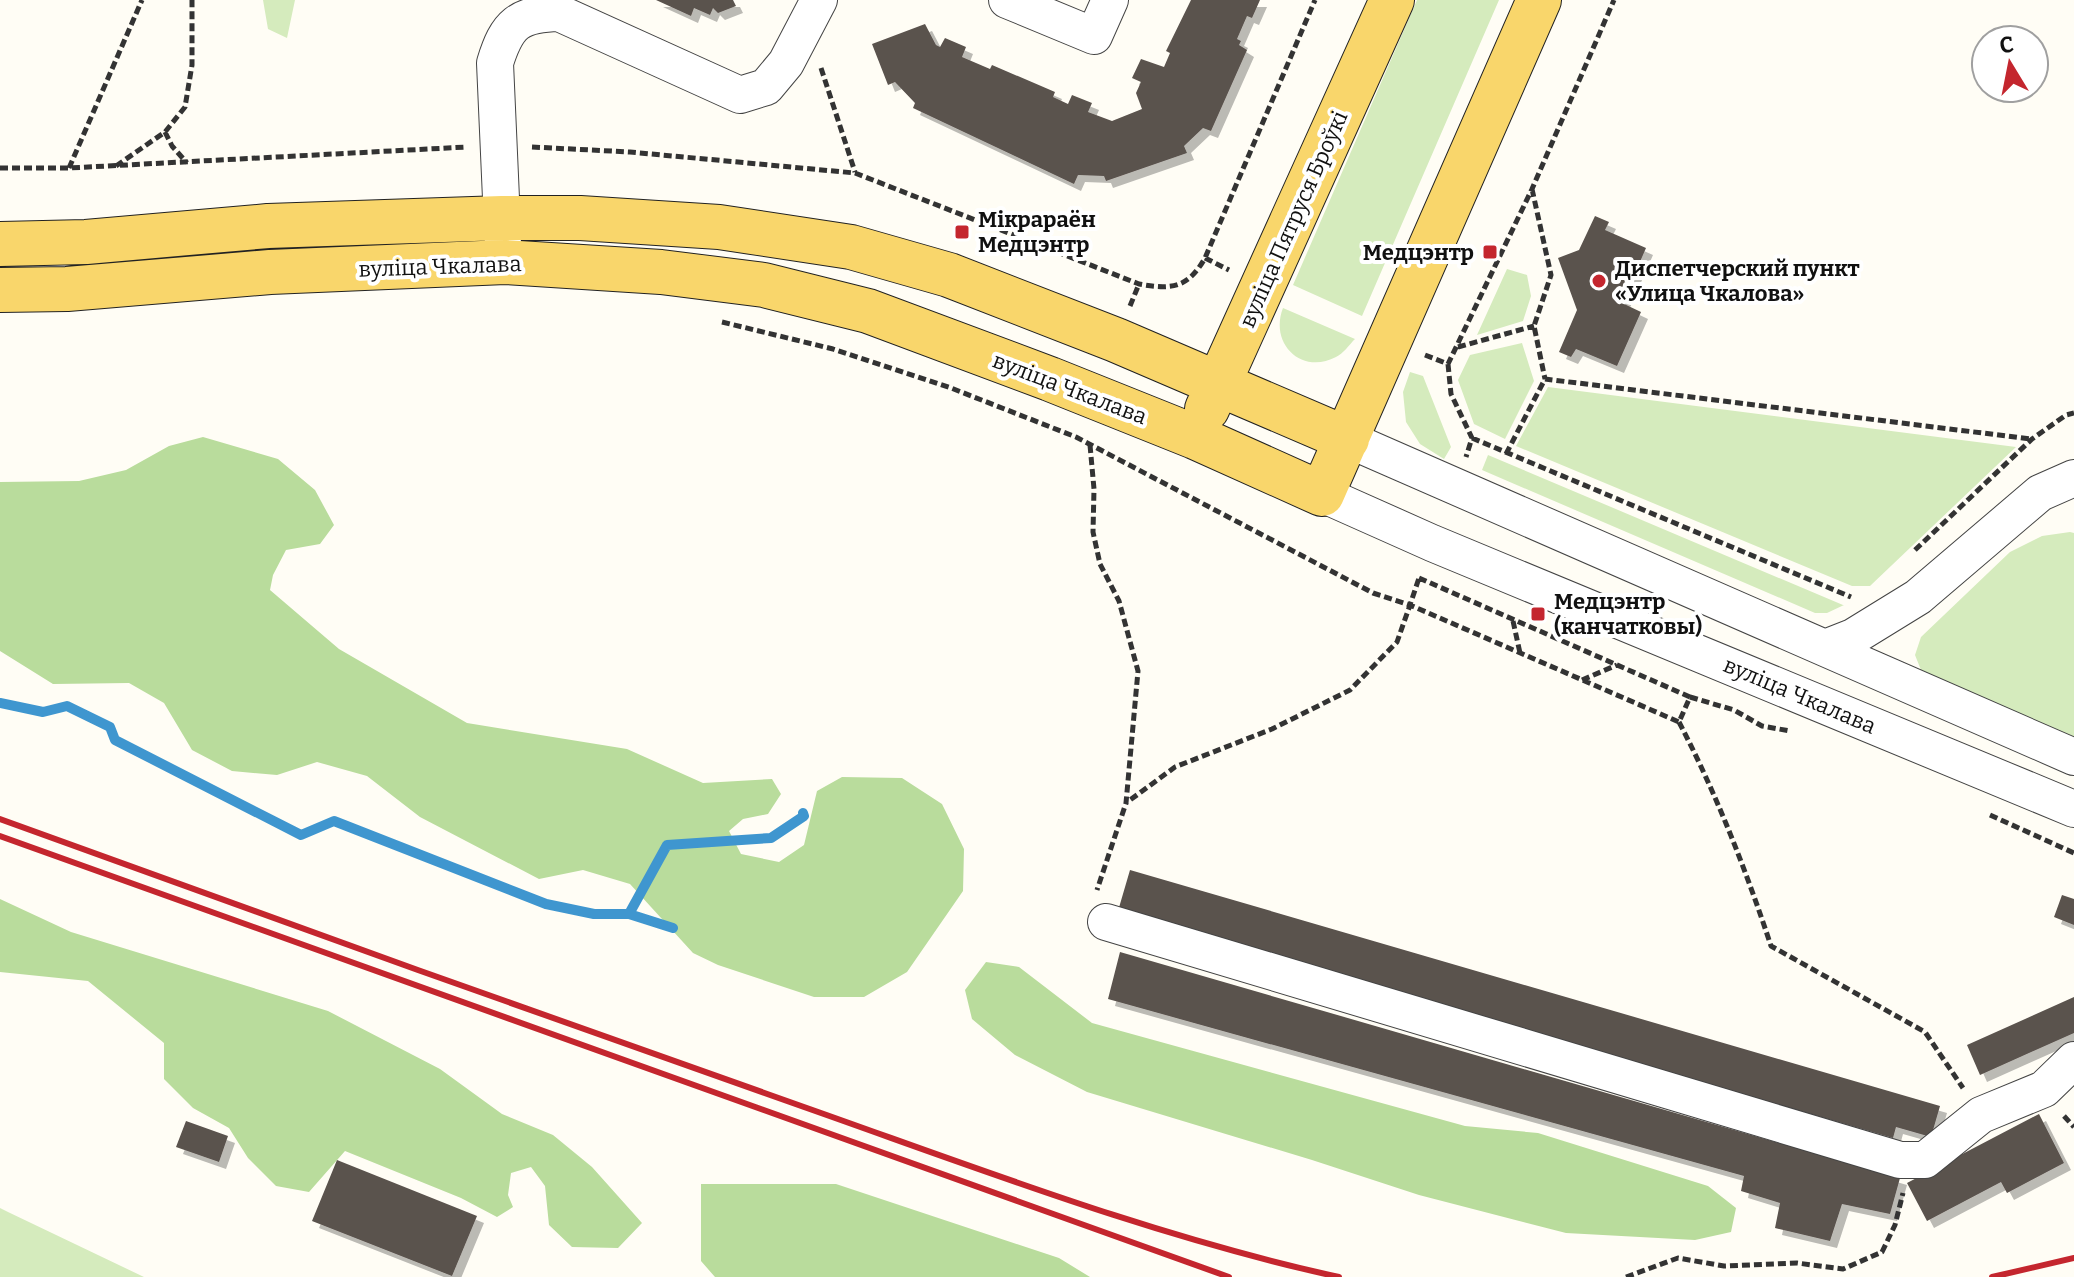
<svg xmlns="http://www.w3.org/2000/svg" width="2074" height="1277" viewBox="0 0 2074 1277" font-family="Bitter,serif">
<defs>
<filter id="shadow"><feDropShadow dx="7" dy="7" stdDeviation="0" flood-color="#0004"/></filter>
</defs>
<rect width="100%" height="100%" fill="#fffdf5"/>
<path fill="#d5ebbd" d="M 263,0 L 295,0 L 287,38 L 268,29 Z
M 1417,0 L 1499,0 L 1362,316 L 1293,285 Z
M 1507,269 L 1527,275 L 1531,296 L 1523,321 L 1477,335 Z
M 1283,308 L 1355,339 C 1349,345 1343,354 1336,357 C 1302,375 1269,344 1283,308 Z
M 1522,343 L 1534,381 L 1505,439 L 1474,424 L 1458,380 L 1470,355 Z
M 1410,372 L 1423,376 L 1451,447 L 1444,459 L 1420,444 L 1406,422 L 1403,392 Z
M 1548,387 L 2016,447 L 1870,586 L 1852,586 L 1516,446 Z
M 1488,455 L 1843,605 L 1844,605 L 1827,613 L 1815,613 L 1482,470 Z
M 2070,532 L 2074,533 L 2074,738 L 1921,670 L 1915,655 L 1921,637 L 2010,552 L 2042,536 Z
M 0,1208 L 8,1212 L 144,1277 L 0,1277 Z"/>
<path fill="#b9dc9c" d="M 203,437 L 278,459 L 315,490 L 334,525 L 320,544 L 286,550 L 273,575 L 270,590 L 339,649 L 467,723 L 627,749 L 703,783 L 772,779 L 781,794 L 768,814 L 743,819 L 729,831 L 741,854 L 779,862 L 804,845 L 817,791 L 842,777 L 902,778 L 942,804 L 964,849 L 963,891 L 907,972 L 864,997 L 814,997 L 718,965 L 693,953 L 630,884 L 583,870 L 539,879 L 420,817 L 367,776 L 317,762 L 277,775 L 232,771 L 192,750 L 164,703 L 129,683 L 53,684 L 0,651 L 0,482 L 79,481 L 126,470 L 169,446 Z
M 0,899 L 71,932 L 328,1011 L 440,1069 L 502,1114 L 553,1135 L 592,1167 L 642,1223 L 618,1248 L 572,1247 L 549,1225 L 545,1186 L 531,1167 L 511,1173 L 508,1195 L 513,1207 L 497,1217 L 461,1198 L 345,1151 L 309,1192 L 276,1186 L 248,1158 L 229,1128 L 193,1108 L 164,1079 L 164,1043 L 88,981 L 0,972 Z
M 986,962 L 1019,967 L 1092,1023 L 1465,1126 L 1538,1133 L 1708,1186 L 1736,1208 L 1731,1232 L 1695,1240 L 1566,1233 L 1419,1195 L 1312,1160 L 1087,1092 L 1015,1055 L 972,1019 L 965,990 Z
M 701,1184 L 836,1184 L 1059,1258 L 1090,1277 L 715,1277 L 701,1261 Z"/>
<g fill="none" stroke-linecap="round" stroke-linejoin="round">
<path stroke="#3f96cf" stroke-width="10" d="M 0,703 L 43,712 L 67,706 L 110,727 L 115,740 L 301,835 L 334,821 L 546,904 L 594,914 L 629,914 L 667,845 L 771,838 L 804,816 L 803,813
M 629,914 L 673,928"/>
</g>
<path fill="#5a524d" filter="url(#shadow)" d="M 656,0 L 733,0 L 736,6 L 718,13 L 713,8 L 710,15 L 694,8 L 691,16 Z
M 1191,0 L 1260,0 L 1252,18 L 1247,16 L 1237,39 L 1241,41 L 1239,45 L 1247,50 L 1211,131 L 1203,128 L 1184,146 L 1187,153 L 1106,181 L 1104,176 L 1078,175 L 1074,184 L 913,108 L 915,103 L 895,82 L 888,85 L 872,44 L 925,24 L 936,45 L 940,47 L 945,38 L 966,47 L 962,57 L 990,69 L 992,65 L 1055,92 L 1053,97 L 1068,104 L 1072,95 L 1092,103 L 1088,112 L 1112,121 L 1142,109 L 1136,93 L 1141,82 L 1132,78 L 1141,59 L 1164,67 L 1170,53 L 1166,51 Z
M 1595,216 L 1609,222 L 1605,230 L 1646,248 L 1622,303 L 1641,312 L 1617,366 L 1576,349 L 1571,357 L 1559,352 L 1577,310 L 1558,258 L 1579,250 Z
M 1130,870 L 1940,1106 L 1931,1137 L 1896,1127 L 1893,1138 L 1118,911 Z
M 2062,895 L 2074,899 L 2074,925 L 2054,917 Z
M 1120,952 L 1900,1178 L 1890,1214 L 1842,1204 L 1830,1241 L 1775,1228 L 1780,1203 L 1741,1191 L 1744,1176 L 1108,999 Z
M 2074,997 L 2074,1033 L 1980,1075 L 1967,1045 Z
M 2039,1114 L 2064,1163 L 2007,1193 L 2001,1182 L 1927,1221 L 1907,1183 Z
M 186,1121 L 228,1136 L 219,1162 L 176,1147 Z
M 337,1160 L 477,1216 L 452,1276 L 312,1221 Z"/>
<g fill="none" stroke-linecap="round" stroke-linejoin="round">
<defs>
<path id="minor" d="M 1007,0 L 1094,36 L 1110,0
M 503,244 L 495,63 C 507,24 518,14 559,13 L 740,95 L 766,87 L 786,63 L 819,0
M 1347,439 L 2074,757
M 1322,494 L 1432,543 L 2074,809
M 1825,648 L 1853,637 L 1918,597 L 2040,493 L 2074,478
M 1106,922 L 1900,1160 L 1925,1160 L 1981,1115 L 2044,1089 L 2074,1060"/>
<path id="major" d="M 0,244 L 86,242 L 268,226 L 502,218 L 580,218 L 719,227 L 851,247 L 949,275 L 1116,340 L 1347,439
M 0,290 L 67,289 L 270,272 L 505,262 L 661,272 L 764,285 L 868,311 L 1050,379 L 1195,437 L 1322,494 L 1539,0
M 1207,409 L 1392,0"/>
</defs>
<use href="#minor" stroke="#444" stroke-width="38"/>
<use href="#major" stroke="#222" stroke-width="46"/>
<path stroke="#333" stroke-width="5" stroke-dasharray="8 4" stroke-linecap="butt" d="M 821,68 L 855,172
M 165,132 L 172,146 L 187,163
M 532,147 L 630,152 L 855,173 L 1139,284 C 1172,290 1188,288 1205,258 L 1315,0
M 116,166 L 165,132 L 185,107 L 192,65 L 192,0
M 0,168 L 69,168 L 466,147
M 69,168 L 142,0
M 1532,189 L 1551,275 L 1534,326 L 1545,379
M 1205,258 L 1229,270
M 1130,306 L 1139,284
M 722,322 L 833,349 L 951,388 L 1076,437 L 1373,593 L 1410,605 L 1397,642 L 1350,690 L 1272,729 L 1175,767 L 1126,803
M 1458,347 L 1534,326
M 1425,355 L 1448,364 L 1532,189 L 1614,0
M 1448,364 L 1451,394 L 1472,438 L 1466,457
M 1472,438 L 1851,597
M 1090,445 L 1094,489 L 1093,532 L 1100,564 L 1119,601 L 1138,671 L 1126,803 L 1097,890
M 1506,454 L 1545,379 L 2031,439
M 1915,550 L 2032,439 L 2066,415 L 2074,413
M 1419,578 L 1690,697 L 1679,722 L 1410,605 Z
M 1513,621 L 1520,653
M 1582,680 L 1617,665
M 1690,697 L 1734,710 L 1762,726 L 1790,731
M 1679,722 C 1716,793 1746,870 1771,946 L 1925,1032 L 1963,1088
M 1990,815 L 2074,853
M 2064,1116 L 2074,1127
M 1626,1277 L 1678,1258 L 1724,1266 L 1797,1263 L 1843,1269 L 1882,1252 L 1895,1225 L 1903,1193"/>
<use href="#minor" stroke="#fff" stroke-width="36"/>
<use href="#major" stroke="#f9d66b" stroke-width="44"/>
<path stroke="#c4262e" stroke-width="6" d="M 0,819 C 268,916 535,1013 804,1107 C 980,1169 1156,1237 1339,1277
M 0,836 L 1229,1277
M 1992,1277 L 2074,1258"/>
</g>
<g fill="#c4262e" stroke="#fff" stroke-width="3">
<rect x="954" y="224" width="16" height="16" rx="4"/>
<rect x="1482" y="244" width="16" height="16" rx="4"/>
<circle cx="1599" cy="281" r="8"/>
<rect x="1530" y="606" width="16" height="16" rx="4"/>
</g>
<g text-anchor="middle" stroke-width="8" stroke-linejoin="round" paint-order="stroke">
<g font-size="22" font-weight="bold" fill="#111" stroke="#fff" text-anchor="start">
<text x="978" y="227">Мікрараён<tspan x="978" dy="25">Медцэнтр</tspan></text>
<text x="1474" y="260" text-anchor="end">Медцэнтр</text>
<text x="1615" y="276">Диспетчерский пункт<tspan x="1615" dy="25">«Улица Чкалова»</tspan></text>
<text x="1554" y="609">Медцэнтр<tspan x="1554" dy="25">(канчатковы)</tspan></text>
</g>
<g font-size="22" fill="#111" stroke="#fff">
<text transform="translate(1293 219) rotate(-66)" y="8">вуліца Пятруся Броўкі</text>
<text transform="translate(440 266) rotate(-2)" y="8">вуліца Чкалава</text>
<text transform="translate(1070 388) rotate(21)" y="8">вуліца Чкалава</text>
<text transform="translate(1800 695) rotate(23)" y="8">вуліца Чкалава</text>
</g>
</g>
<g transform="translate(2010 64) rotate(350)"><circle r="38" fill="#ffffff" stroke="#a0a0a0" stroke-width="2"/>
<path d="M0-6L14 30L0 20L-14 30Z" fill="#c4262e"/>
<text y="-12" font-size="22" font-weight="bold" text-anchor="middle" fill="#111111">С</text>
</g>
</svg>
